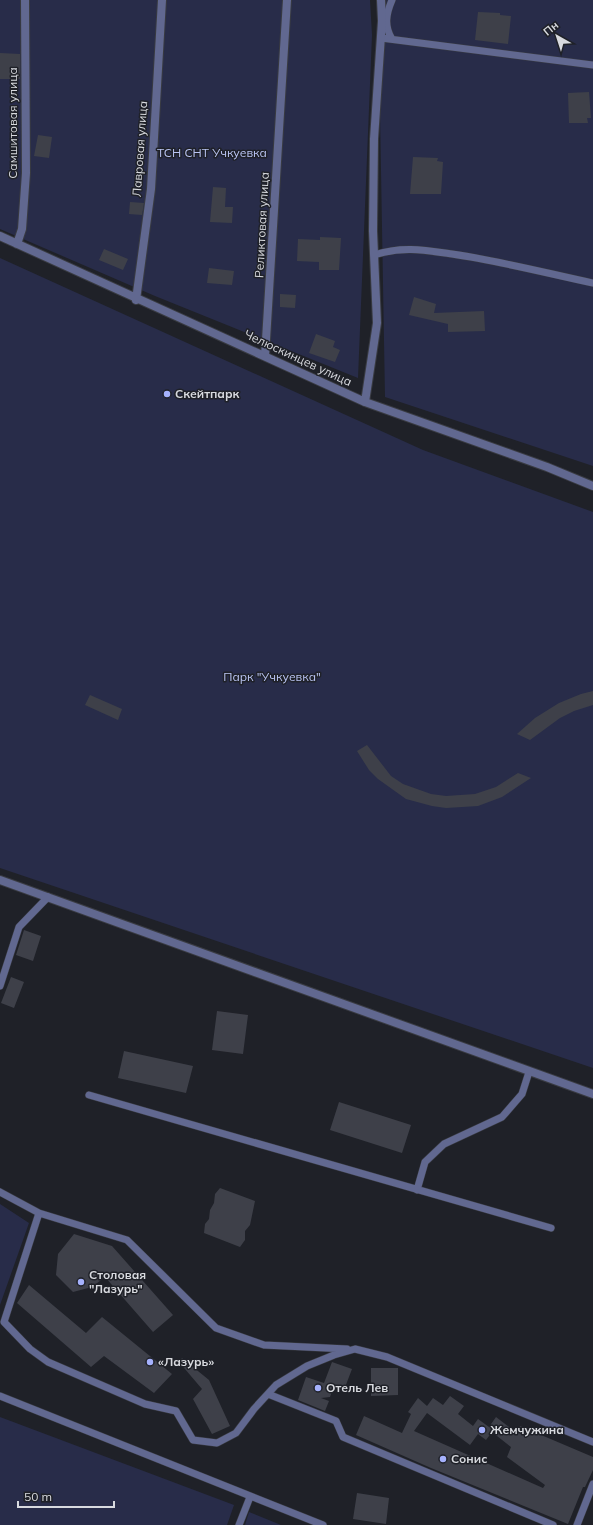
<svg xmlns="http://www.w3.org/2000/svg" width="593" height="1525" viewBox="0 0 593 1525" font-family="Mulish,sans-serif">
<rect width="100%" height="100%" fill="#1f2128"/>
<path fill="#282c49" d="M 0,0 L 370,0 L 372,35 L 358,378 L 155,296 L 0,229 Z
M 378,0 L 593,0 L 593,466 L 385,397 Z
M 0,258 L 423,450 L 593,512 L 593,1068 L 0,868 Z
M 0,1204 L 29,1223 L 0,1305 Z
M 0,1417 L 234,1505 L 227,1525 L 0,1525 Z
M 249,1512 L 281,1525 L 245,1525 Z"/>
<path fill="#3e4049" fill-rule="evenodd" d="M 478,12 L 500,13 L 500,15 L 511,16 L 508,44 L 475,40 Z
M 0,53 L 20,54 L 20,79 L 0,79 Z
M 589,92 L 591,118 L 587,118 L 588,123 L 569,123 L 568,93 Z
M 38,135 L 52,137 L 49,158 L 34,156 Z
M 413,157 L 438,158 L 437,161 L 443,162 L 441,194 L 410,194 Z
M 213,187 L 226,188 L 225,207 L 233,207 L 232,223 L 210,222 Z
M 130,202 L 144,203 L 142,215 L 129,214 Z
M 320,237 L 341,238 L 339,270 L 319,270 L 319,262 L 297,261 L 298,239 L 320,240 Z
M 104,249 L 128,259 L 123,270 L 99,260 Z
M 209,268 L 234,271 L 232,285 L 207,283 Z
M 280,294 L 296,295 L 295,308 L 280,307 Z
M 414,297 L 436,304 L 434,313 L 484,311 L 485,331 L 448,332 L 448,324 L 409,315 Z
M 316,334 L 335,341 L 333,347 L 340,350 L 335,362 L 309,353 Z
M 593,691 L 593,705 L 574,711 L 560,718 L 530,740 L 517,734 L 535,718 L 559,703 L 581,694 Z
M 90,695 L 122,709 L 118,720 L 85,705 Z
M 367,745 L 391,776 L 403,784 L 431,794 L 446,796 L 475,794 L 496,787 L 518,773 L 531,778 L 502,797 L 478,806 L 446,808 L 432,806 L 406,799 L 378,779 L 369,770 L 357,751 Z
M 24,930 L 41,936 L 33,961 L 16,955 Z
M 11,977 L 24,982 L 14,1008 L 1,1003 Z
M 217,1011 L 248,1015 L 243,1054 L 212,1050 Z
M 124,1051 L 193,1066 L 186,1093 L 118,1078 Z
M 339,1102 L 411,1125 L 402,1153 L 330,1130 Z
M 220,1188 L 255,1201 L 250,1225 L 245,1231 L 245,1240 L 240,1247 L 204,1233 L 205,1224 L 209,1219 L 210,1210 L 214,1203 L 215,1194 Z
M 74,1234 L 112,1246 L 173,1315 L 153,1332 L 105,1277 L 92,1287 L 73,1292 L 56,1275 L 58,1254 Z
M 29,1285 L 86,1333 L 102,1317 L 172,1374 L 154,1393 L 104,1356 L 91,1367 L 17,1303 Z
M 182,1358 L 209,1380 L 230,1426 L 212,1434 L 193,1399 L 202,1389 L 179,1362 Z
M 332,1362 L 352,1369 L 344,1390 L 334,1386 L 330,1397 L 321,1398 L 329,1401 L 325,1411 L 298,1400 L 306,1377 L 324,1383 Z
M 371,1368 L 398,1368 L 398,1395 L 371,1396 Z
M 450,1396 L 464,1406 L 458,1414 L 473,1426 L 478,1419 L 489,1427 L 496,1417 L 517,1433 L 520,1426 L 593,1457 L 593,1470 L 585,1487 L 583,1487 L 568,1524 L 431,1468 L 356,1435 L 364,1416 L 402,1433 L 411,1414 L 408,1412 L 418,1398 L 427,1406 L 433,1398 L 443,1405 ZM 427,1413 L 470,1445 L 478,1434 L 486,1440 L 492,1432 L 511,1447 L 507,1457 L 545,1485 L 543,1488 L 414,1431 Z
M 357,1493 L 389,1498 L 386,1524 L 353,1519 Z"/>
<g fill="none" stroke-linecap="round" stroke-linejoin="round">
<defs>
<path id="service" d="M 392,0 C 386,14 384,26 392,39
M 381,38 L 593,65
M 374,255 C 402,246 424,250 452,254 C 500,261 546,273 593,283
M 0,986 L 19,927 L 48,897
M 89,1095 L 551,1228
M 417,1190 L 425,1162 L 444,1144 L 502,1117 L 522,1094 L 529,1072
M 0,1192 L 39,1213 L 4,1322 L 30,1349 L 48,1362 L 145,1404 L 176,1411 L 193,1440 L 217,1443 L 236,1433 L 254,1409 L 276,1385 L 307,1366 L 334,1355 L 355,1349 L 387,1357 L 593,1442
M 39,1213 L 127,1240 L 216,1328 L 264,1345 L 347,1349
M 268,1394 L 336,1421 L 343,1437 L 553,1525
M 0,1396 L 323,1525
M 239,1525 L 250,1497
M 577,1525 L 593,1484"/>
<path id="minor" d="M 0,236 L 365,402 L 547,467 L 593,486
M 17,244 L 22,229 L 26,173 L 25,0
M 136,300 L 151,189 L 162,0
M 265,356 L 287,0
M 365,402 L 377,323 L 373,231 L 374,139 L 382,21 L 381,0
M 0,880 L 593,1094"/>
</defs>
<use href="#service" stroke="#393b42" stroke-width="8"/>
<use href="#minor" stroke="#393b42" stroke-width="10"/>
<use href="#service" stroke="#616890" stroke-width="7"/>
<use href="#minor" stroke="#616890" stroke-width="8"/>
</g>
<g fill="#a5b1fc" stroke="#1f2128" stroke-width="1.5">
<circle cx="167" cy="394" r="4"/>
<circle cx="81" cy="1282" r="4"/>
<circle cx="150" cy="1362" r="4"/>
<circle cx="318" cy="1388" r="4"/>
<circle cx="482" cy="1430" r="4"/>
<circle cx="443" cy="1459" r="4"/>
</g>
<g text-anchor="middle" stroke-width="3" stroke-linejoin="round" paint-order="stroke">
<g font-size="12" fill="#d8dadf" stroke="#1f2128">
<text transform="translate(13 123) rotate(-90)" y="4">Самшитовая улица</text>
<text transform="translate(140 149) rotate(-86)" y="4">Лавровая улица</text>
<text transform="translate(262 225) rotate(-87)" y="4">Реликтовая улица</text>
<text transform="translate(298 358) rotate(25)" y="4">Челюскинцев улица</text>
</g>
<g font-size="12" fill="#bac4f3" stroke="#1f2128">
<text x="212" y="157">ТСН СНТ Учкуевка</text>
<text x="272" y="681">Парк "Учкуевка"</text>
</g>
<g font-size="12" font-weight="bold" fill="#d8dadf" stroke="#1f2128" text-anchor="start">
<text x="175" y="398">Скейтпарк</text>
<text x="89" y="1279">Столовая<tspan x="89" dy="14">"Лазурь"</tspan></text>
<text x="158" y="1366">«Лазурь»</text>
<text x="326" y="1392">Отель Лев</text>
<text x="490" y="1434">Жемчужина</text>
<text x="451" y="1463">Сонис</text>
</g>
</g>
<g transform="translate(557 36) rotate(321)" stroke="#1f2128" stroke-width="3" paint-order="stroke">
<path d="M0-3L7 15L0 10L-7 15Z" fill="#d8dadf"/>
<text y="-6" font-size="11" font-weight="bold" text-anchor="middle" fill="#d8dadf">Пн</text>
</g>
<path d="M18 1501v6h96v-6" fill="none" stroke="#d8dadf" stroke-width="2"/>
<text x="24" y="1501" font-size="12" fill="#d8dadf" stroke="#1f2128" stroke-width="3" paint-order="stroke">50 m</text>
</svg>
